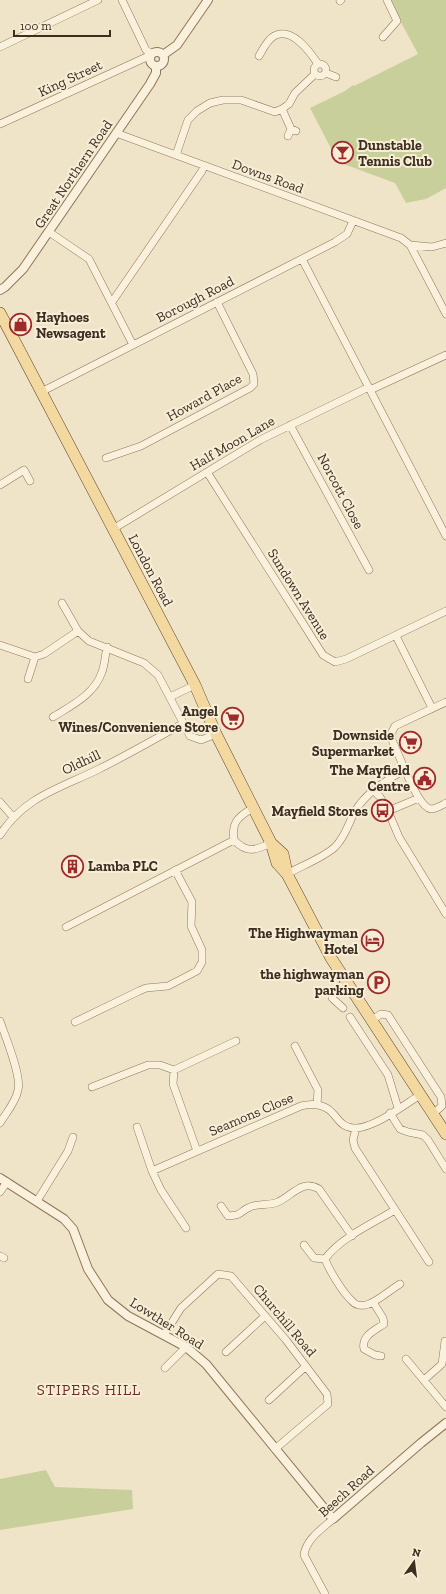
<svg xmlns="http://www.w3.org/2000/svg" width="446" height="1594" viewBox="0 0 446 1594" font-family="'Zilla Slab',serif">
<rect width="100%" height="100%" fill="#f0e4c8"/>
<path fill="#c9cf9b" d="M 389,0 L 446,0 L 446,188 L 426,199 L 406,203 L 395,183 L 338,162 L 310,108 L 345,91 L 353,85 L 354,86 L 418,54 Z
M 46,1470 L 55,1487 L 132,1490 L 133,1509 L 0,1530 L 0,1479 Z"/>
<g fill="none" stroke-linecap="round" stroke-linejoin="round">
<defs>
<path id="minor" d="M 122,0 L 146,50 L 152,54
M 340,1 L 341,0
M 383,37 L 397,21 L 387,0
M 0,47 L 98,0
M 259,56 C 263,49 267,40 274,36 C 292,26 310,52 318,64
M314 70a6 6 0 1 1 12 0a6 6 0 1 1-12 0Z
M 326,73 L 336,77
M 282,109 L 291,129
M 0,124 L 151,55
M 116,133 L 401,238 L 410,245 L 446,314
M 288,136 L 291,129 L 296,131
M 176,155 L 188,120 L 197,111 L 210,103 L 223,100 L 241,100 L 275,112 L 282,109 L 289,104 L 295,93 L 315,74
M 49,232 L 89,259 L 133,345
M 410,245 L 432,247 L 446,243
M 302,259 L 446,536
M 112,302 L 202,171 L 204,166
M 370,390 L 446,355
M 41,392 L 335,242 L 347,234 L 353,221
M 290,425 L 369,570
M 106,458 L 141,446 L 250,388 L 254,384 L 253,374 L 217,302
M 207,472 L 323,655 L 335,662 L 346,659 L 446,611
M 0,485 L 24,470 L 30,481
M 113,529 L 260,440 L 369,387
M 62,603 L 78,631 L 89,641 L 144,663 L 158,675 L 190,736 L 201,740 L 216,734
M 396,636 L 432,708
M 0,645 L 35,657 L 44,654 L 78,631
M 28,679 L 35,657
M 170,697 L 195,685
M 53,717 C 72,705 94,695 102,672 C 105,664 105,655 107,647
M 405,770 C 409,779 421,808 431,809 C 436,809 442,805 446,803
M 374,791 L 380,797 L 388,811 L 399,837 L 446,914
M 0,802 L 13,817
M 253,808 C 239,816 231,822 234,840 C 247,854 256,850 271,843
M 388,811 L 419,798
M 0,835 C 25,796 61,788 99,769 C 127,755 155,739 182,724
M 287,874 C 301,866 323,858 335,847 C 345,837 348,825 354,813 C 365,793 386,780 405,770 L 392,740 L 392,732 L 395,726 L 446,702
M 66,927 L 234,840
M 343,1008 L 332,998 C 333,990 340,987 347,982
M 350,1017 L 388,1075 L 398,1108
M 372,1020 L 381,1014 L 388,1015 L 441,1097 L 442,1106 L 433,1114
M 0,1021 C 5,1036 22,1076 18,1090 C 16,1102 6,1113 0,1123
M 75,1022 L 139,991 L 146,988 L 168,986 L 197,971 L 202,962 L 202,950 L 191,926 L 192,902 L 175,870
M 295,1046 L 318,1090 L 317,1105
M 92,1087 L 148,1065 L 160,1065 L 174,1070
M 390,1113 L 400,1129 L 408,1132 L 423,1135 L 428,1140 L 446,1169
M 137,1127 L 152,1171 L 161,1190 L 186,1228
M 356,1128 L 353,1140 L 355,1148 L 429,1262
M 197,1151 L 173,1084 L 174,1070 L 236,1041
M 152,1171 L 301,1106 C 309,1104 320,1104 328,1109 C 338,1116 339,1127 354,1128 C 373,1129 404,1105 420,1095
M 0,1192 L 7,1182
M 37,1201 L 68,1151 L 73,1137
M 221,1206 L 228,1216 C 244,1215 238,1212 250,1207 C 258,1203 270,1206 278,1202 C 293,1195 302,1179 319,1189 L 352,1236
M 395,1210 C 373,1223 340,1238 325,1259 C 329,1270 343,1293 352,1301 C 355,1305 361,1306 366,1305 C 377,1302 390,1290 400,1284
M 304,1245 L 314,1258 L 325,1259
M 0,1256 L 4,1258
M 373,1302 L 383,1318 L 384,1324 C 375,1330 361,1336 364,1349 L 375,1355 L 381,1356
M 164,1335 L 181,1308 L 218,1274 L 231,1276 L 286,1340 L 327,1394 L 328,1404 L 275,1449
M 226,1352 L 265,1316
M 406,1359 L 446,1407
M 165,1368 L 186,1347
M 424,1380 L 442,1364 L 445,1341
M 269,1400 L 306,1366
M 325,1594 L 304,1555 C 306,1539 322,1529 333,1519"/>
<path id="tertiary" d="M150 59a7 7 0 1 1 14 0a7 7 0 1 1-14 0Z
M 163,55 L 177,45 L 208,0
M 0,290 L 5,287 L 23,269 L 150,84 L 156,73 L 156,66
M 0,1178 L 64,1219 L 73,1229 L 88,1269 L 108,1300 L 128,1316 L 186,1347 L 206,1364 L 333,1519 L 421,1443 L 446,1423"/>
<path id="primary" d="M 0,313 L 195,685 L 216,734 L 271,843 L 277,863 L 287,874 L 331,958 L 446,1134
M 271,843 L 283,854 L 287,873"/>
</defs>
<use href="#minor" stroke="#8d765c" stroke-width="8"/>
<use href="#tertiary" stroke="#8d765c" stroke-width="10"/>
<use href="#primary" stroke="#5b4430" stroke-width="12"/>
<use href="#minor" stroke="#faf1dc" stroke-width="7"/>
<use href="#tertiary" stroke="#faf1dc" stroke-width="8"/>
<use href="#primary" stroke="#f3d9a0" stroke-width="11"/>
</g>
<defs>
<symbol id="bar-ring" viewBox="-11 -11 22 22"><circle r="9.5" fill="#f7eed8" stroke="#9e2a2b" stroke-width="1.5"/><path d="M-6-5H6L.8 .8V4.5H3.5V6h-7V4.5H-.8V.8Z" fill="#9e2a2b"/></symbol>
<symbol id="shop-ring" viewBox="-11 -11 22 22"><circle r="9.5" fill="#f7eed8" stroke="#9e2a2b" stroke-width="1.5"/><path d="M-5-2.5h2.3a2.7 3.5 0 0 1 5.4 0H5L5.5 6h-11ZM-1.5-2.5h3a1.5 2.3 0 0 0-3 0Z" fill="#9e2a2b"/></symbol>
<symbol id="supermarket-ring" viewBox="-11 -11 22 22"><circle r="9.5" fill="#f7eed8" stroke="#9e2a2b" stroke-width="1.5"/><path d="M-6-5.5h2.5l.6 2H6L4.5 2H-2.5L-4.4-4H-6ZM-1.5 3.2a1.3 1.3 0 1 0 .1 0ZM3 3.2a1.3 1.3 0 1 0 .1 0Z" fill="#9e2a2b"/></symbol>
<symbol id="civic-ring" viewBox="-11 -11 22 22"><circle r="9.5" fill="#f7eed8" stroke="#9e2a2b" stroke-width="1.5"/><path d="M-.6-6.5H3V-4.5H.6V-3L4-1V1h2V6H-6V1h2V-1L-.6-3ZM-1.2 2.5V6h2.4V2.5Z" fill="#9e2a2b"/></symbol>
<symbol id="bus-ring" viewBox="-11 -11 22 22"><circle r="9.5" fill="#f7eed8" stroke="#9e2a2b" stroke-width="1.5"/><path d="M-5-6H5V4H4V6H2V4H-2V6H-4V4H-5ZM-3.5-4V0h7V-4ZM-3.5 1.2v1.5H-2V1.2ZM2 1.2v1.5H3.5V1.2Z" fill="#9e2a2b"/></symbol>
<symbol id="building-ring" viewBox="-11 -11 22 22"><circle r="9.5" fill="#f7eed8" stroke="#9e2a2b" stroke-width="1.5"/><path d="M-4-6H4V6H1V3H-1V6H-4ZM-2.5-4.3h1.7v1.8h-1.7ZM.8-4.3h1.7v1.8H.8ZM-2.5-1h1.7V.8h-1.7ZM.8-1h1.7V.8H.8Z" fill="#9e2a2b"/></symbol>
<symbol id="hotel-ring" viewBox="-11 -11 22 22"><circle r="9.5" fill="#f7eed8" stroke="#9e2a2b" stroke-width="1.5"/><path d="M-6-4.5h1.5V1H6V5H4.5V3h-9V5H-6ZM-4 0a1.8 1.8 0 1 1 3.6 0ZM.5 0V-2.5h3Q6-2.5 6 0Z" fill="#9e2a2b"/></symbol>
<symbol id="parking-ring" viewBox="-11 -11 22 22"><circle r="9.5" fill="#f7eed8" stroke="#9e2a2b" stroke-width="1.5"/><path d="M-3.5-5.5H1a3.5 3.5 0 0 1 0 7H-1V5.5H-3.5ZM-1-3.4V-.6H.8a1.4 1.4 0 0 0 0-2.8Z" fill="#9e2a2b"/></symbol>
</defs>
<g fill-rule="evenodd">
<use href="#bar-ring" x="330" y="140" width="25" height="25"/>
<use href="#shop-ring" x="8" y="312" width="25" height="25"/>
<use href="#supermarket-ring" x="220" y="706" width="25" height="25"/>
<use href="#supermarket-ring" x="398" y="730" width="25" height="25"/>
<use href="#civic-ring" x="412" y="766" width="25" height="25"/>
<use href="#bus-ring" x="370" y="798" width="25" height="25"/>
<use href="#building-ring" x="60" y="854" width="25" height="25"/>
<use href="#hotel-ring" x="360" y="928" width="25" height="25"/>
<use href="#parking-ring" x="366" y="970" width="25" height="25"/>
</g>
<g text-anchor="middle" stroke-width="4" stroke-linejoin="round" paint-order="stroke">
<g font-size="14" fill="#3d2e20" stroke="#f7eed8">
<text transform="translate(70 78) rotate(-25)" y="5">King Street</text>
<text transform="translate(73 174) rotate(-56)" y="5">Great Northern Road</text>
<text transform="translate(268 176) rotate(20)" y="5">Downs Road</text>
<text transform="translate(195 299) rotate(-27)" y="5">Borough Road</text>
<text transform="translate(204 397) rotate(-29)" y="5">Howard Place</text>
<text transform="translate(232 443) rotate(-30)" y="5">Half Moon Lane</text>
<text transform="translate(341 491) rotate(62)" y="5">Norcott Close</text>
<text transform="translate(151 570) rotate(62)" y="5">London Road</text>
<text transform="translate(299 594) rotate(58)" y="5">Sundown Avenue</text>
<text transform="translate(81 762) rotate(-25)" y="5">Oldhill</text>
<text transform="translate(251 1114) rotate(-23)" y="5">Seamons Close</text>
<text transform="translate(285 1320) rotate(50)" y="5">Churchill Road</text>
<text transform="translate(167 1323) rotate(32)" y="5">Lowther Road</text>
<text transform="translate(346 1491) rotate(-42)" y="5">Beech Road</text>
</g>
<g font-size="14" font-weight="bold" fill="#3d2e20" stroke="#f7eed8" text-anchor="end">
<text x="358" y="150" text-anchor="start">Dunstable<tspan x="358" dy="16">Tennis Club</tspan></text>
<text x="36" y="322" text-anchor="start">Hayhoes<tspan x="36" dy="16">Newsagent</tspan></text>
<text x="218" y="716">Angel<tspan x="218" dy="16">Wines/Convenience Store</tspan></text>
<text x="394" y="740">Downside<tspan x="394" dy="16">Supermarket</tspan></text>
<text x="410" y="775">The Mayfield<tspan x="410" dy="16">Centre</tspan></text>
<text x="368" y="816">Mayfield Stores</text>
<text x="88" y="871" text-anchor="start">Lamba PLC</text>
<text x="358" y="938">The Highwayman<tspan x="358" dy="16">Hotel</tspan></text>
<text x="364" y="979">the highwayman<tspan x="364" dy="16">parking</tspan></text>
</g>
<g font-size="15" letter-spacing="1" fill="#6b2e1e" stroke="#f7eed8">
<text x="89" y="1395">STIPERS HILL</text>
</g>
</g>
<g transform="translate(414 1562) rotate(14)" stroke="#f7eed8" stroke-width="3" paint-order="stroke">
<path d="M0-3L7 15L0 10L-7 15Z" fill="#3d2e20"/>
<text y="-6" font-size="11" font-weight="bold" text-anchor="middle" fill="#3d2e20">N</text>
</g>
<path d="M14 30v6h96v-6" fill="none" stroke="#3d2e20" stroke-width="2"/>
<text x="20" y="30" font-size="12" fill="#3d2e20" stroke="#f7eed8" stroke-width="3" paint-order="stroke">100 m</text>
</svg>
